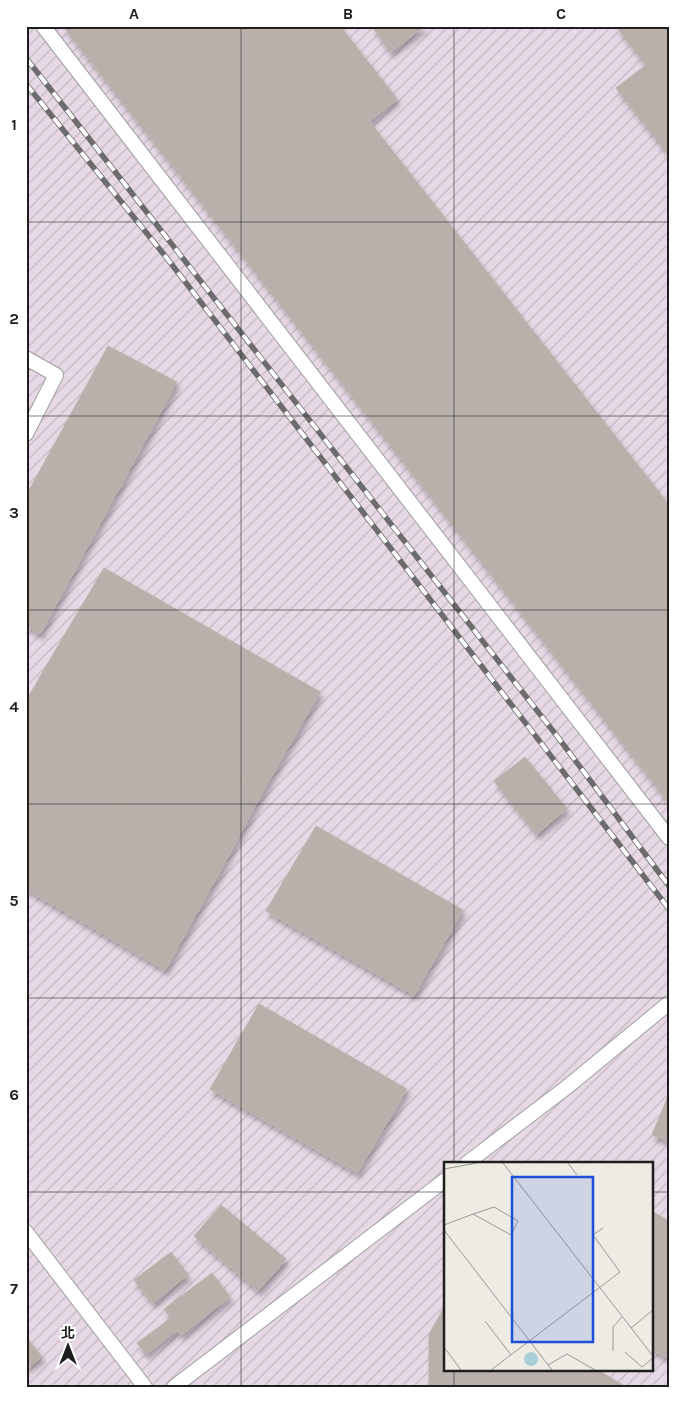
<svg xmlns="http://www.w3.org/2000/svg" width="695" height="1413" viewBox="0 0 695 1413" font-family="Karla,'Noto Sans TC',sans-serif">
<defs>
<pattern id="industrial-furrows" width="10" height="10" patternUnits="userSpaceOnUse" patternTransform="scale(1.25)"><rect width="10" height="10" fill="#e6d8e4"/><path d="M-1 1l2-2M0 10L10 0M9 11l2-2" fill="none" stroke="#c5b9c3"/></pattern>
<filter id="shadow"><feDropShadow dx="3" dy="5.5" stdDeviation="2.5" flood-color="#0004"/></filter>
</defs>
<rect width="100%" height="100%" fill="#eeebe5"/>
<path fill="url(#industrial-furrows)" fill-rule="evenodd" d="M 26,26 L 669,26 L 669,1387 L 26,1387 ZM 445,1163 L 651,1163 L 651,1369 L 445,1369 Z"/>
<path fill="#b7b0ab" stroke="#beb2a9" filter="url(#shadow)" d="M 63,26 L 295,26 L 669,505 L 669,803 Z
M 295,26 L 340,26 L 397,99 L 369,121 Z
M 372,26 L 425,26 L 390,52 Z
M 616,26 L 669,26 L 669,156 L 616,88 L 646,65 Z
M 108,346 L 177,382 L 40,634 L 26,626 L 26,496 Z
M 104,568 L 320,692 L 262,793 L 45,668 Z
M 45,668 L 262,793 L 224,864 L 26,748 L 26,701 Z
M 26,748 L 224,864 L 165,970 L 26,889 Z
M 525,757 L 567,809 L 536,834 L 494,781 Z
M 316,826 L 463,910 L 414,995 L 266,911 Z
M 259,1004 L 407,1089 L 357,1173 L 210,1089 Z
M 669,1094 L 669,1141 L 652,1135 Z
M 221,1205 L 286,1259 L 258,1291 L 194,1236 Z
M 651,1211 L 669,1221 L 669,1359 L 651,1349 Z
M 171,1252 L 188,1275 L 152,1303 L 134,1280 Z
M 212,1273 L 230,1297 L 181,1335 L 177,1330 L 146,1354 L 137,1343 L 171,1318 L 164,1309 Z
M 445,1306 L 445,1369 L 596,1369 L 626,1387 L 429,1387 L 429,1334 Z
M 26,1337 L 42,1357 L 26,1368 Z"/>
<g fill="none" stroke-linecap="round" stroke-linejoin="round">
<defs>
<path id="lane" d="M 43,26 L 669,838
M 26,358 L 56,375 L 26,434
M 467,1163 L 567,1087 L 669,1003
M 26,1232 L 145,1387
M 174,1387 L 445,1180"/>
</defs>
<use href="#lane" stroke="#9f9f9f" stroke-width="16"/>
<use href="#lane" stroke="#fff" stroke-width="14"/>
<defs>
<path id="rail" d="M 26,58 L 557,736 L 669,886
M 26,84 L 166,257 L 669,909"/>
</defs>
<use href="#rail" stroke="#6c6c6c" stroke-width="5.5"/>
<use href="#rail" stroke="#fff" stroke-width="4" stroke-dasharray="11" stroke-linecap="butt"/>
</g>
<path fill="none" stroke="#1e1e1e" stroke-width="1" stroke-opacity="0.55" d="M 241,26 L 241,1387M 454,26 L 454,1163M 26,222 L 669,222M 26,416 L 669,416M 26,610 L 669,610M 26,804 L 669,804M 26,998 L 669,998M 26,1192 L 445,1192M 651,1192 L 669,1192M 454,1369 L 454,1387"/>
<g transform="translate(444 1162)">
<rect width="209" height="209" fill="#eeebe5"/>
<path d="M80 197a7 7 0 1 1 14 0a7 7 0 1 1-14 0Z" fill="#abcdd7"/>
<path fill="none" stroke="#9b9995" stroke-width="1" d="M 59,1 L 209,194M 124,1 L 133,13M 0,7 L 33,1M 0,63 L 29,52 L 50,45 L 74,59 L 67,73 L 29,52M 0,68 L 108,208M 41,159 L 67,193M 187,166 L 209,148M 0,185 L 17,208M 169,189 L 169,165 L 178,155M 181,190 L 198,205 L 209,196M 104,203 L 123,192 L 151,208M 47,208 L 176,110 L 149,73 L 159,66"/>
<path fill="#1d4ed8" fill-opacity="0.15" stroke="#1d4ed8" stroke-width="2.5" d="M 68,15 L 149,15 L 149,180 L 68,180 Z"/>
<rect width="209" height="209" fill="none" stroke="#1e1e1e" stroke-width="2.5"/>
</g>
<rect width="695" height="1413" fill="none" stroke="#ffffff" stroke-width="55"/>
<g transform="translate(68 1346)" stroke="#ffffff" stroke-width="4" paint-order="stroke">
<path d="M0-4L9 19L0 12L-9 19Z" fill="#1e1e1e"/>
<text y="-8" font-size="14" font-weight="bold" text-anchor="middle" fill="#1e1e1e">北</text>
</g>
<rect x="28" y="28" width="640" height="1358" fill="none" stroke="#1e1e1e" stroke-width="2"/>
<g font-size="16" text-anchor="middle" font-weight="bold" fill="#1e1e1e">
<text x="134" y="19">A</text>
<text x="348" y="19">B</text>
<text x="561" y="19">C</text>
<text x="14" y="130">1</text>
<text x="14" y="324">2</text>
<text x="14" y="518">3</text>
<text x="14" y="712">4</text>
<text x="14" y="906">5</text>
<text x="14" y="1100">6</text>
<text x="14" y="1294">7</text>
</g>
</svg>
